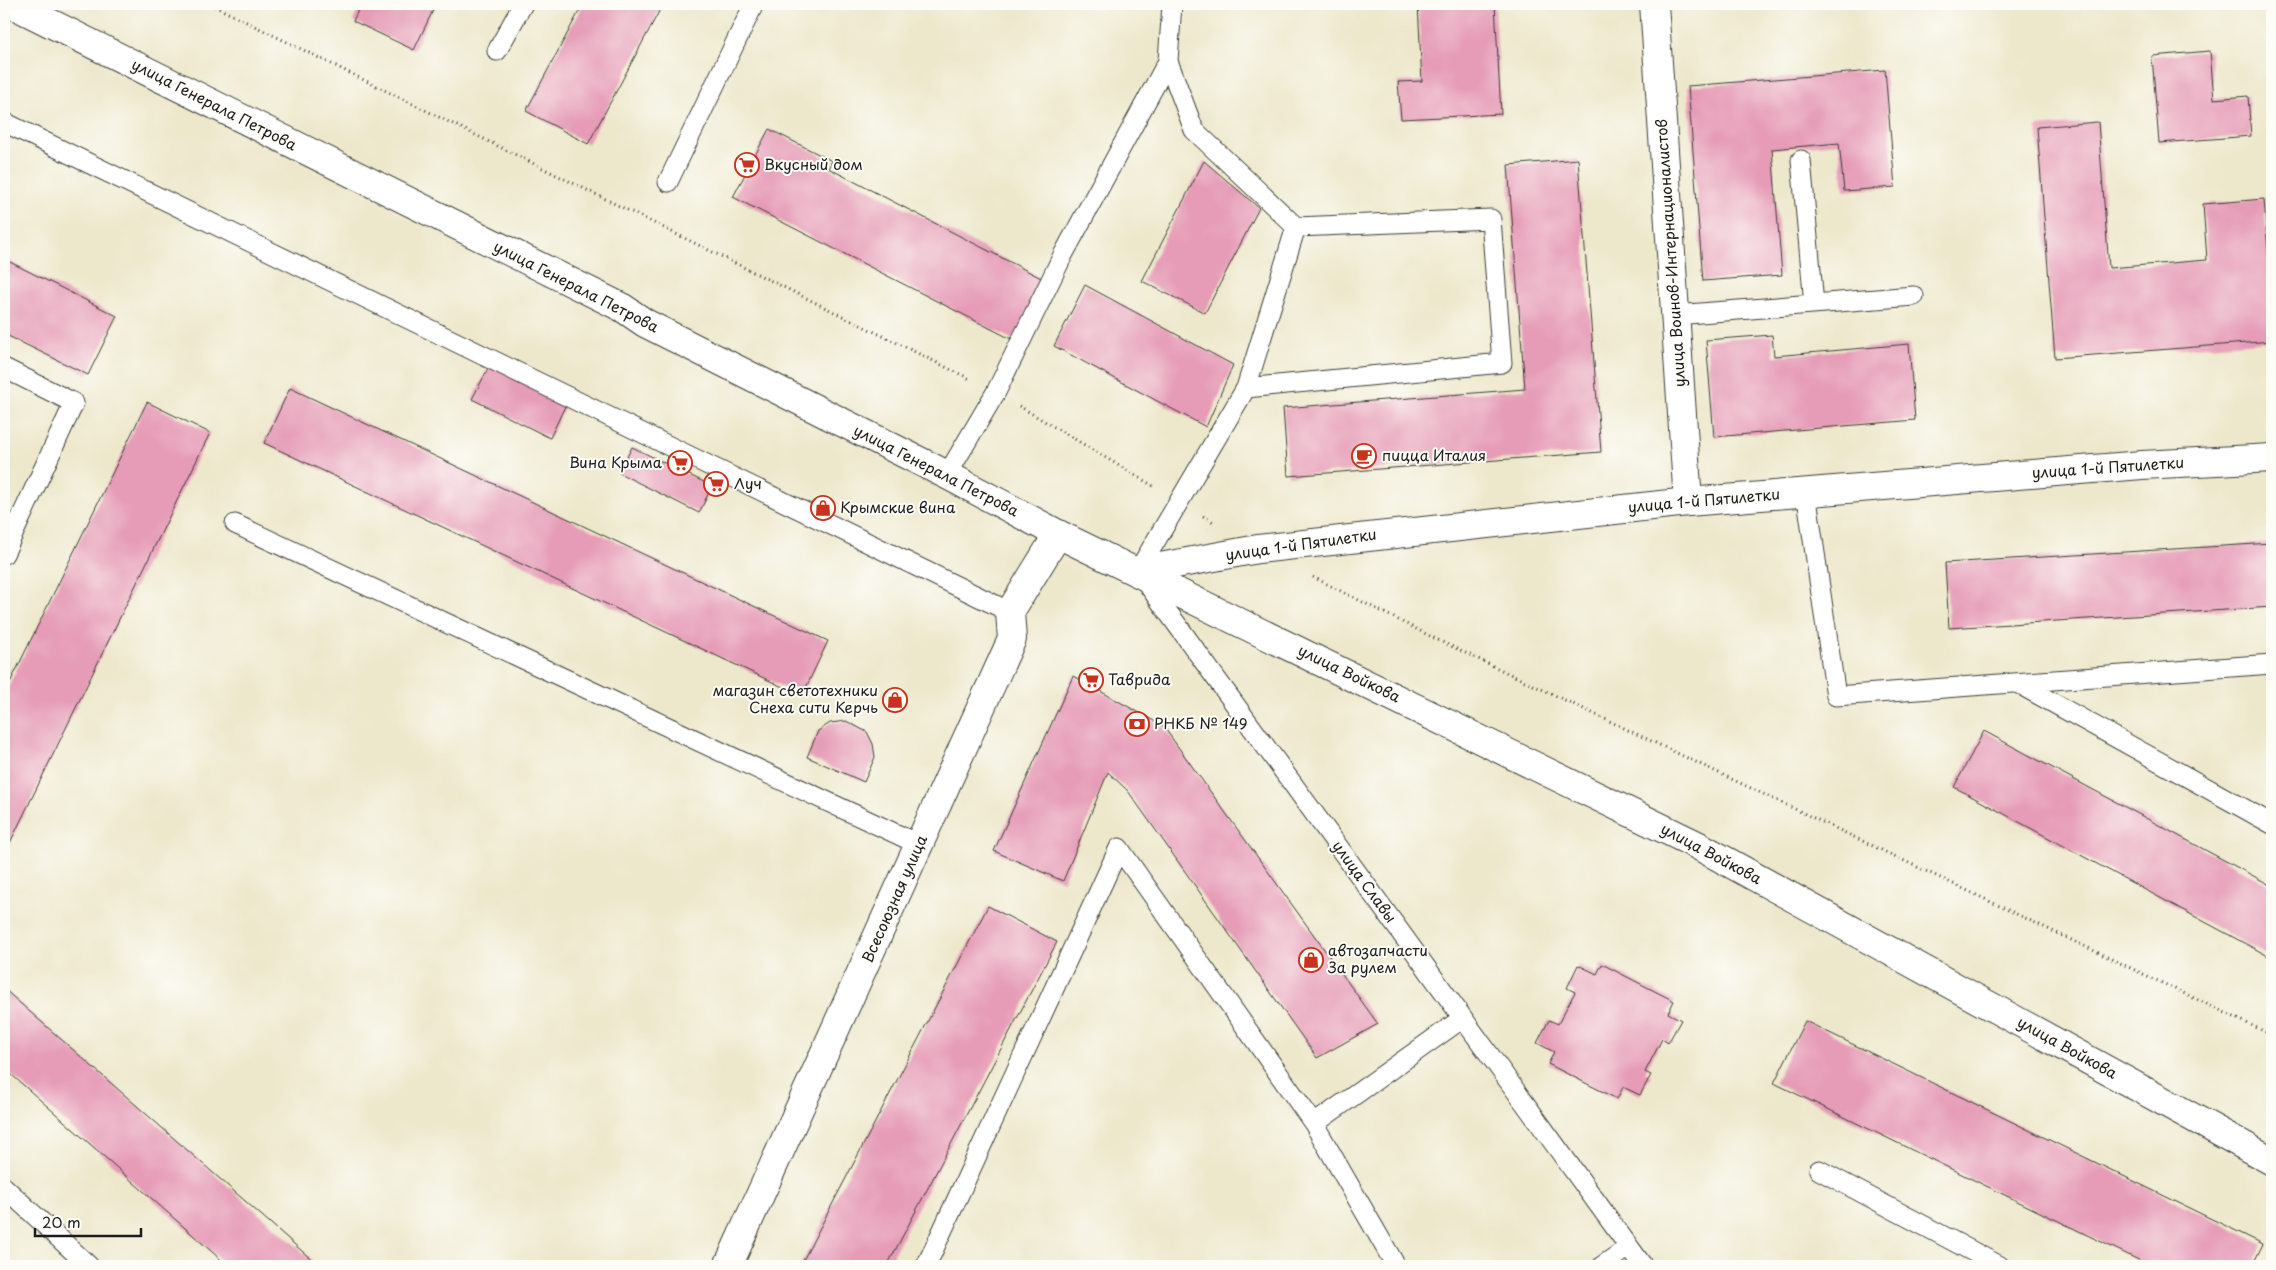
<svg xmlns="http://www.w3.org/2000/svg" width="2276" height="1270" viewBox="0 0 2276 1270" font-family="'Playpen Sans',sans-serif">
<rect width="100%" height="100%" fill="#fdfcf7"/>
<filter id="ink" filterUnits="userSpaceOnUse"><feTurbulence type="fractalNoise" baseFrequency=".02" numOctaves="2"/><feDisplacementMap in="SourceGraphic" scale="10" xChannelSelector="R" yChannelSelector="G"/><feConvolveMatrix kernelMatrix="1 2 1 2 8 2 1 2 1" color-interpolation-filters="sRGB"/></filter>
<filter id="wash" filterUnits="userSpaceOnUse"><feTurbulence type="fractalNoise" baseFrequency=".0096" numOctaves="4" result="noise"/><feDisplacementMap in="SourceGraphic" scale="20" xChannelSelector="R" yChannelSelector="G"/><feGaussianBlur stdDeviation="1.12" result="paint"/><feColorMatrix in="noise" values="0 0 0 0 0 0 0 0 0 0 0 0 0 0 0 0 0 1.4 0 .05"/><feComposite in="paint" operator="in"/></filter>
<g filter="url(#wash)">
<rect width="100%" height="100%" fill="#ede8cc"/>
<g id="blocks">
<path fill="#e69cb7" d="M 361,4 L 436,4 L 414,50 L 353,21 Z
M 583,4 L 663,4 L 588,144 L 526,111 Z
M 1418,4 L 1495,4 L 1501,114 L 1401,119 L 1398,82 L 1422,81 Z
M 2210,51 L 2214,99 L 2248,96 L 2251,136 L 2159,143 L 2152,56 Z
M 1885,70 L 1895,187 L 1844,191 L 1839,143 L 1772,149 L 1782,275 L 1703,281 L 1688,86 Z
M 2098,122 L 2109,268 L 2207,260 L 2203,204 L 2264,199 L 2272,304 L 2272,341 L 2055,358 L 2037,127 Z
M 769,129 L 832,161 L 828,168 L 1045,280 L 1013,340 L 733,197 Z
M 1578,159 L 1601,452 L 1288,476 L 1283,408 L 1525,389 L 1508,165 Z
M 1204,161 L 1259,208 L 1205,313 L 1142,281 Z
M 4,259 L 117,316 L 88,375 L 4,334 Z
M 1085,285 L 1233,365 L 1206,427 L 1054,346 Z
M 1772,335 L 1774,356 L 1909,344 L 1915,420 L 1714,437 L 1706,340 Z
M 490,365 L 567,402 L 550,438 L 472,399 Z
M 290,388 L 828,641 L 802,696 L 264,443 Z
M 147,402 L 210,433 L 4,855 L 4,695 Z
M 632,447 L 712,486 L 699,513 L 619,473 Z
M 2272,543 L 2272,607 L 1949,628 L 1945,563 Z
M 1073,676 L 1163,726 L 1378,1024 L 1317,1058 L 1128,791 L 1108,772 L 1063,881 L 994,851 Z
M 846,721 L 867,732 L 873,744 L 875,757 L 864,782 L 807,757 L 818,731 L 830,723 Z
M 1984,731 L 2272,886 L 2272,958 L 1954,787 Z
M 988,906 L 1057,942 L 887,1266 L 800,1266 Z
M 1602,964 L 1674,1001 L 1668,1013 L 1681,1020 L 1668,1043 L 1662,1039 L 1645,1072 L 1651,1075 L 1640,1095 L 1623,1087 L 1617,1099 L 1548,1064 L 1554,1052 L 1537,1043 L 1549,1020 L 1558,1024 L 1575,992 L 1567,988 L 1578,965 L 1597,974 Z
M 4,989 L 319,1266 L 228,1266 L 4,1068 Z
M 1805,1021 L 2263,1244 L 2252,1266 L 2151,1266 L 1774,1083 Z"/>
</g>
</g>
<g filter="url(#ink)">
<use href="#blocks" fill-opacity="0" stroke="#3b3b36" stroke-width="1"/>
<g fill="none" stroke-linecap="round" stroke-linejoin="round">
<defs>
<path id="service" d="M 497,51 L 523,4
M 1168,61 L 1194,130 L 1296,227 L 1246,388 L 1502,363 L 1491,219 L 1296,227
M 4,122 L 1010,612
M 1801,160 L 1814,304
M 668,182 L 754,4
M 1675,315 L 1914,296
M 4,368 L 74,403 L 4,554
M 1246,388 L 1138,571 L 1643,1266
M 947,475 L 996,392 L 1063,255 L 1168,61 L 1172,4
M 1806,492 L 1836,696 L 2272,664
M 235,524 L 920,845
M 2017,683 L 2272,824
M 1819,1170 L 2000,1266
M 4,1187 L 89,1266
M 926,1266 L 1119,848 L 1314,1124
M 1396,1266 L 1314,1124 L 1463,1018
M 1602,1266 L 1629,1247"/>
<path id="minor" d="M 1654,4 L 1688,502
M 728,1266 L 1012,639 L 1010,612 L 1058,534"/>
<path id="secondary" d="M 1138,571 L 1258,549 L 1688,502 L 2142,465 L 2272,458"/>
<path id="primary" d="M 12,4 L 623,308 L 645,323 L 947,475 L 1058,534 L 1697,845 L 2272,1161"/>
</defs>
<use href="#service" stroke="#3b3b36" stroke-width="21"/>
<use href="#minor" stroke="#3b3b36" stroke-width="30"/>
<use href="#secondary" stroke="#3b3b36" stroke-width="30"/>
<use href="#primary" stroke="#3b3b36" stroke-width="30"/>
<path stroke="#3b3b36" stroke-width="3" stroke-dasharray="1 4" stroke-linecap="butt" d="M 210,4 L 972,380
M 1019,406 L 1155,487
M 1203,516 L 1215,523
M 1313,577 L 1436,639 L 2272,1035"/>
<use href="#service" stroke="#fff" stroke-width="19"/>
<use href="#minor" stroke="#fff" stroke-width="28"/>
<use href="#secondary" stroke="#fff" stroke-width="28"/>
<use href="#primary" stroke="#fff" stroke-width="28"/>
</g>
</g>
<defs>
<symbol id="supermarket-ring" viewBox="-11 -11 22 22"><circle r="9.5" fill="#fdfcf7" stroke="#c8321e" stroke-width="1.5"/><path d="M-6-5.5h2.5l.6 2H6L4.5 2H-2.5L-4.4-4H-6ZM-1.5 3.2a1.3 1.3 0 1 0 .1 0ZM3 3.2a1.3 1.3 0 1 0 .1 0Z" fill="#c8321e"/></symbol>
<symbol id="cafe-ring" viewBox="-11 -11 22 22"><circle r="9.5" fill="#fdfcf7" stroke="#c8321e" stroke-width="1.5"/><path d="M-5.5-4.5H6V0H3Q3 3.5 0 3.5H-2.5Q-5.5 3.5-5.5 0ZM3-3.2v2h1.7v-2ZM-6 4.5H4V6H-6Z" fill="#c8321e"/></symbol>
<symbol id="shop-ring" viewBox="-11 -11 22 22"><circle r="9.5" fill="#fdfcf7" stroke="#c8321e" stroke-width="1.5"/><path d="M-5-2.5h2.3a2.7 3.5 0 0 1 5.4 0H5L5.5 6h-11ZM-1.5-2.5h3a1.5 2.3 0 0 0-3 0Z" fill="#c8321e"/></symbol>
<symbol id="bank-ring" viewBox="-11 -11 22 22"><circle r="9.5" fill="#fdfcf7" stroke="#c8321e" stroke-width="1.5"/><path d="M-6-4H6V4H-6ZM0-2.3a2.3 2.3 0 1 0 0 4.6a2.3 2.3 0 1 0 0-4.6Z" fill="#c8321e"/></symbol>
</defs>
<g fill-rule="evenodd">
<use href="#supermarket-ring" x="733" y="151" width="28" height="28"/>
<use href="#cafe-ring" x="1350" y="442" width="28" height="28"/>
<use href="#supermarket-ring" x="666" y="449" width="28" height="28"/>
<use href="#supermarket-ring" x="702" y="470" width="28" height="28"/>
<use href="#shop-ring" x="809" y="494" width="28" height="28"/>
<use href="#supermarket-ring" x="1077" y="666" width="28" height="28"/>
<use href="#shop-ring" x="881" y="686" width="28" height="28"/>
<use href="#bank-ring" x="1123" y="710" width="28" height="28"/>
<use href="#shop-ring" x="1297" y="946" width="28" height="28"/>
</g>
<g text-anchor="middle" stroke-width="4" stroke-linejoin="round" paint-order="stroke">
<g font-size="15" fill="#1c1c1c" stroke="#fdfcf7">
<text transform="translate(214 105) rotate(27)" y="5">улица Генерала Петрова</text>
<text transform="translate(1671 253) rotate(-94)" y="5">улица Воинов-Интернационалистов</text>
<text transform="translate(576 287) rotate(27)" y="5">улица Генерала Петрова</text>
<text transform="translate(2108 468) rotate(-4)" y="5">улица 1-й Пятилетки</text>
<text transform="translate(936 471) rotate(27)" y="5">улица Генерала Петрова</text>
<text transform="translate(1704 501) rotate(-5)" y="5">улица 1-й Пятилетки</text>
<text transform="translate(1301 545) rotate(-8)" y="5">улица 1-й Пятилетки</text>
<text transform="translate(1349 674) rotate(26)" y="5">улица Войкова</text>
<text transform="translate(1711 854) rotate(28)" y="5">улица Войкова</text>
<text transform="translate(1364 882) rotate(54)" y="5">улица Славы</text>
<text transform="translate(895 899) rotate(-66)" y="5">Всесоюзная улица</text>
<text transform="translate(2067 1048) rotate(29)" y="5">улица Войкова</text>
</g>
<g font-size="15" fill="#1c1c1c" stroke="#fdfcf7" text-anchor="start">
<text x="764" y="170">Вкусный дом</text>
<text x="1382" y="461">пицца Италия</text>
<text x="662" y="468" text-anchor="end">Вина Крыма</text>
<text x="734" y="489">Луч</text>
<text x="840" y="513">Крымские вина</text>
<text x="1108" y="685">Таврида</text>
<text x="878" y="696" text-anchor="end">магазин светотехники<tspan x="878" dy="17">Снеха сити Керчь</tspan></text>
<text x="1154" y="729">РНКБ № 149</text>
<text x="1328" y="956">автозапчасти<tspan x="1328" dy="17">За рулем</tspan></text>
</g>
</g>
<rect width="2276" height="1270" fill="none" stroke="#fdfcf7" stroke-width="20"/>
<path d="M35 1228v8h106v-8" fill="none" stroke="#1c1c1c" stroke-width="2.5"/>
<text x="42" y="1228" font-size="15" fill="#1c1c1c" stroke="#fdfcf7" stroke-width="4" paint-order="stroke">20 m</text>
</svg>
